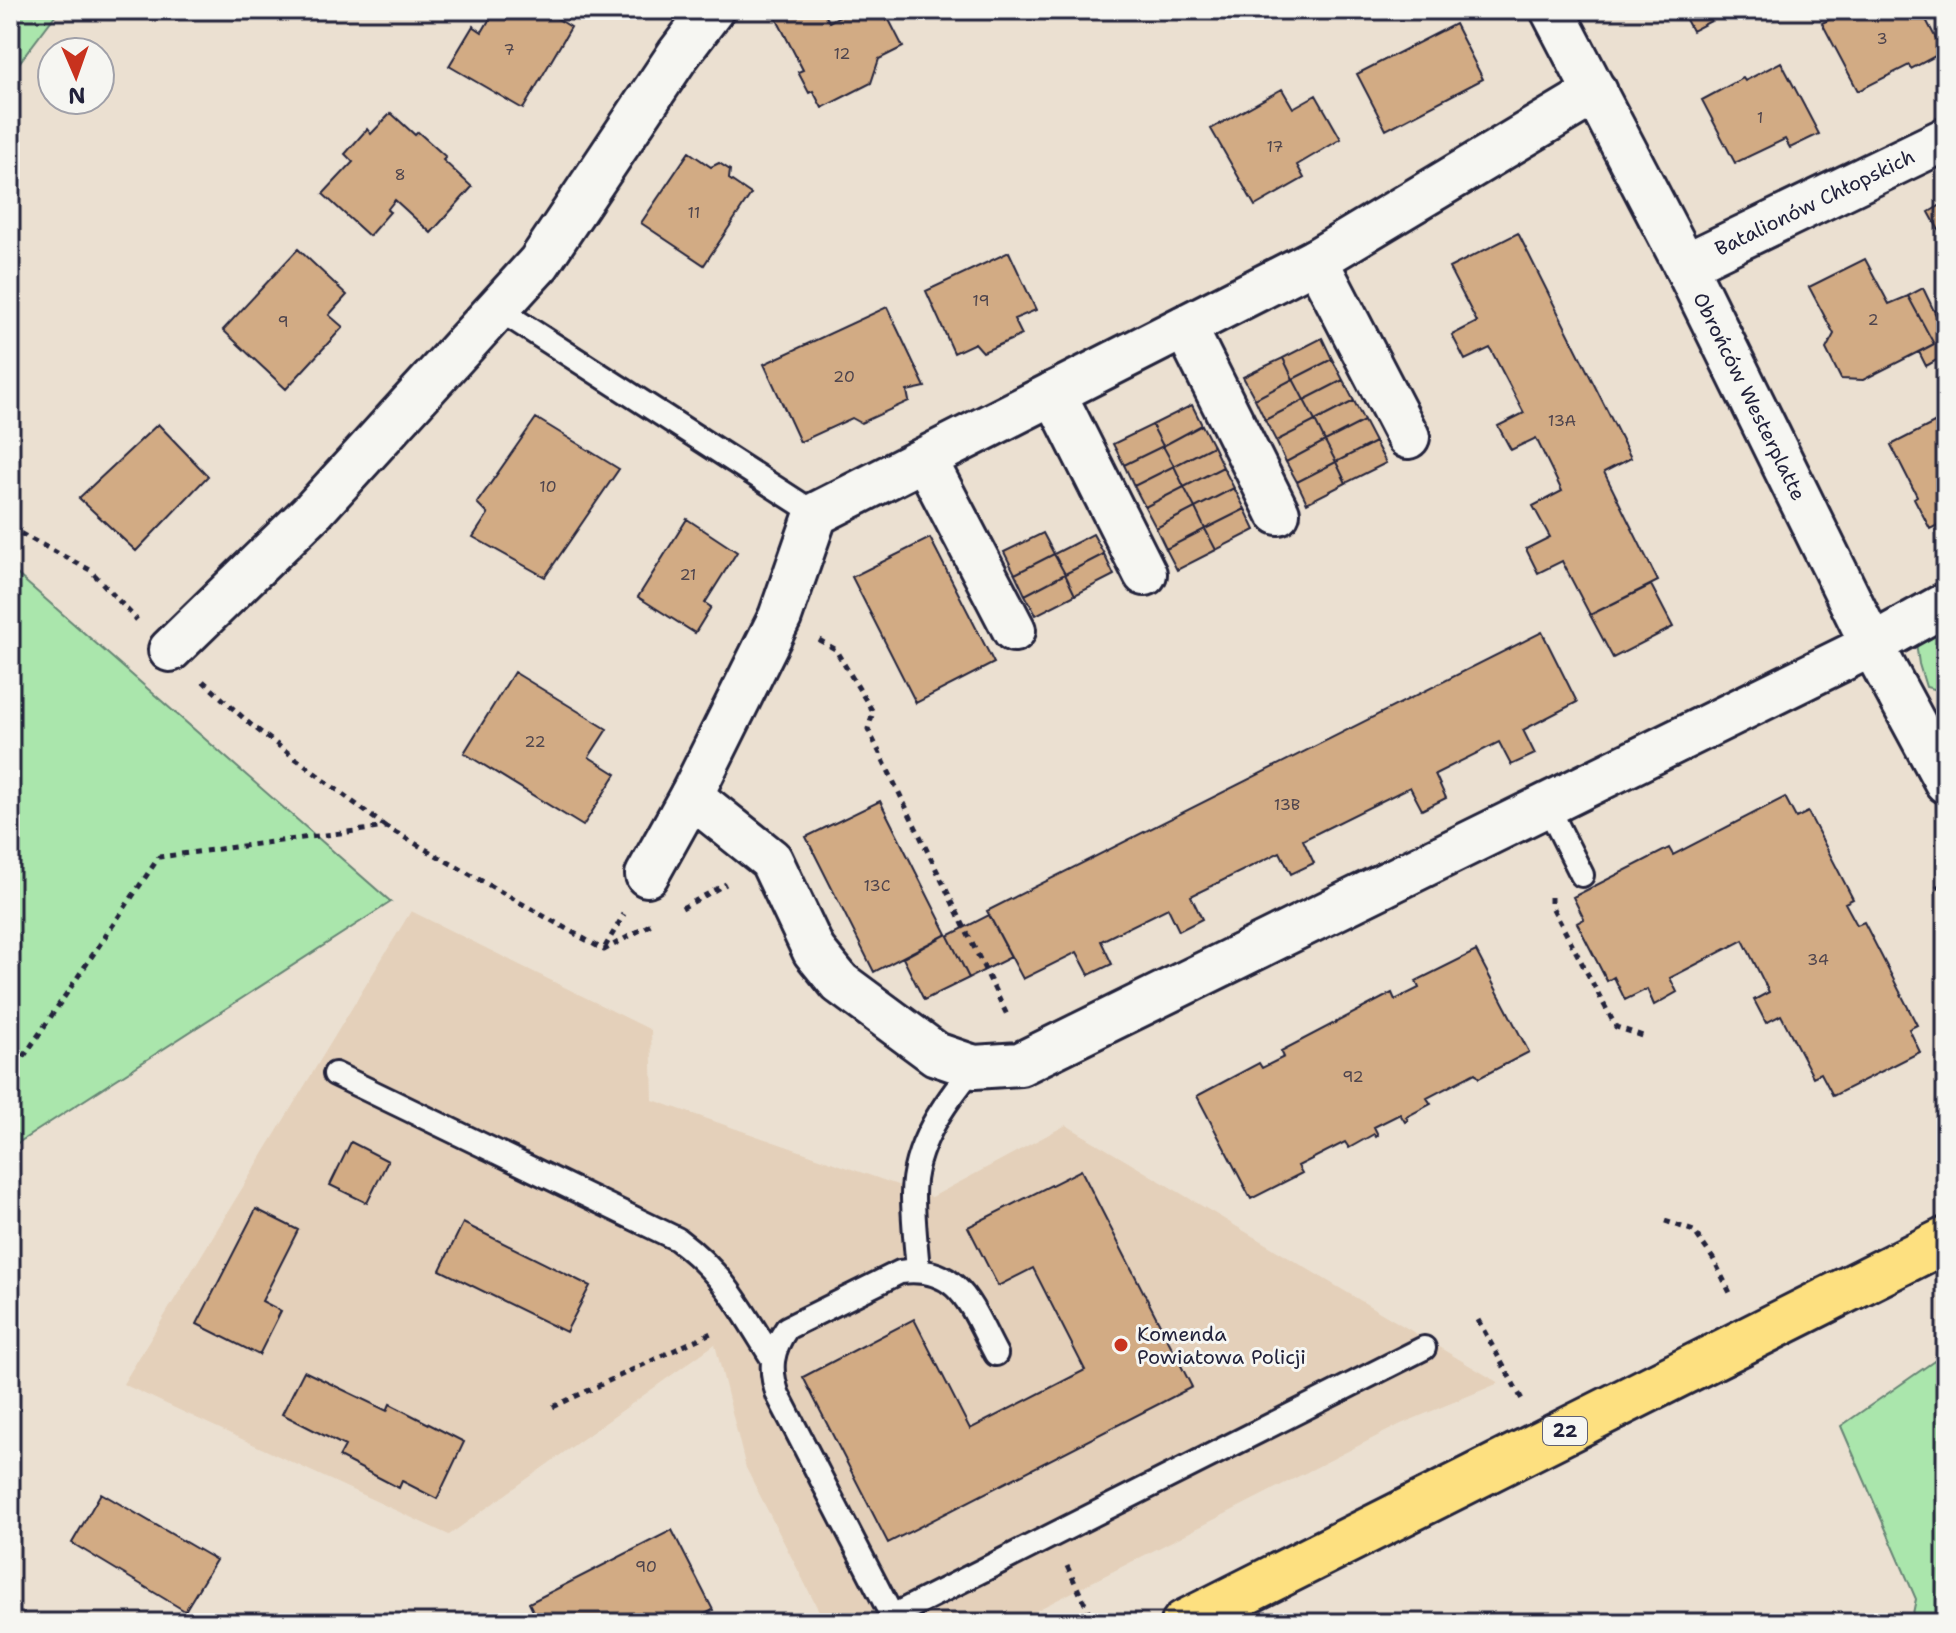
<svg xmlns="http://www.w3.org/2000/svg" width="1956" height="1633" viewBox="0 0 1956 1633" font-family="'Shantell Sans',sans-serif">
<rect width="100%" height="100%" fill="#ebe0d1"/>
<filter id="ink" filterUnits="userSpaceOnUse"><feTurbulence type="fractalNoise" baseFrequency=".0125" numOctaves="2"/><feDisplacementMap in="SourceGraphic" scale="16" xChannelSelector="R" yChannelSelector="G"/><feConvolveMatrix kernelMatrix="1 2 1 2 8 2 1 2 1" color-interpolation-filters="sRGB"/></filter>
<g filter="url(#ink)">
<path fill="#e4d0ba" d="M 411,911 L 651,1030 L 653,1100 L 932,1197 L 1066,1125 L 1499,1383 L 1401,1424 L 1012,1623 L 825,1623 L 746,1468 L 715,1344 L 449,1535 L 123,1384 Z"/>
<path fill="#aae6ac" stroke="#668474" stroke-width="2" d="M 10,10 L 59,10 L 10,75 Z
M 10,568 L 391,902 L 10,1148 Z
M 1946,619 L 1946,692 L 1926,687 L 1919,664 L 1913,622 Z
M 1940,1357 L 1946,1371 L 1946,1623 L 1911,1623 L 1916,1599 L 1841,1426 Z"/>
<path fill="#d2ab84" stroke="#22223b" stroke-width="2" d="M 495,10 L 543,10 L 571,27 L 523,109 L 449,66 L 473,26 L 482,32 Z
M 772,10 L 823,10 L 829,22 L 843,14 L 841,10 L 884,10 L 903,47 L 879,59 L 871,83 L 822,108 L 813,91 L 809,93 L 798,72 L 803,70 Z
M 1681,10 L 1732,10 L 1692,31 Z
M 1849,10 L 1921,10 L 1943,52 L 1911,69 L 1909,65 L 1858,91 L 1822,23 Z
M 1455,24 L 1483,79 L 1386,130 L 1357,74 Z
M 1781,62 L 1819,134 L 1790,148 L 1785,139 L 1735,163 L 1702,100 L 1743,78 L 1745,81 Z
M 1282,89 L 1293,108 L 1316,95 L 1341,139 L 1297,165 L 1304,178 L 1255,206 L 1211,129 Z
M 391,113 L 415,135 L 418,132 L 446,157 L 443,160 L 472,187 L 431,233 L 395,200 L 387,210 L 390,212 L 369,236 L 323,194 L 353,162 L 345,154 L 367,129 L 371,134 Z
M 689,152 L 711,167 L 719,163 L 730,170 L 729,179 L 751,194 L 704,265 L 641,223 Z
M 1946,202 L 1946,243 L 1929,212 Z
M 1518,233 L 1631,458 L 1604,472 L 1658,581 L 1590,615 L 1562,561 L 1538,573 L 1526,549 L 1550,537 L 1533,506 L 1562,491 L 1536,438 L 1511,450 L 1498,426 L 1524,413 L 1490,348 L 1465,360 L 1452,335 L 1477,322 L 1449,268 Z
M 298,249 L 347,295 L 329,315 L 343,327 L 286,389 L 223,330 Z
M 1009,252 L 1036,310 L 1014,319 L 1022,335 L 983,352 L 975,343 L 954,353 L 926,291 Z
M 1865,259 L 1889,304 L 1908,296 L 1934,344 L 1863,380 L 1841,379 L 1826,349 L 1834,334 L 1809,287 Z
M 1923,288 L 1946,336 L 1946,355 L 1926,366 L 1919,352 L 1934,344 L 1908,296 Z
M 1946,305 L 1946,336 L 1934,311 Z
M 887,307 L 925,387 L 907,391 L 909,401 L 861,423 L 852,418 L 800,442 L 764,364 Z
M 1322,338 L 1332,359 L 1293,379 L 1283,358 Z
M 1283,358 L 1293,379 L 1255,399 L 1243,377 Z
M 1332,359 L 1343,380 L 1304,400 L 1293,379 Z
M 1293,379 L 1304,400 L 1265,420 L 1255,399 Z
M 1343,380 L 1354,401 L 1315,421 L 1304,400 Z
M 1304,400 L 1315,421 L 1276,441 L 1265,420 Z
M 1354,401 L 1364,421 L 1325,441 L 1315,421 Z
M 1192,405 L 1202,425 L 1163,446 L 1152,425 Z
M 1946,417 L 1946,521 L 1930,529 L 1914,498 L 1917,496 L 1891,445 Z
M 536,418 L 619,469 L 545,577 L 473,537 L 488,514 L 477,503 Z
M 1315,421 L 1325,441 L 1286,462 L 1276,441 Z
M 1364,421 L 1375,442 L 1336,462 L 1325,441 Z
M 158,424 L 208,476 L 136,551 L 79,498 Z
M 1152,425 L 1163,446 L 1124,465 L 1113,444 Z
M 1202,425 L 1213,446 L 1174,466 L 1163,446 Z
M 1325,441 L 1336,462 L 1297,482 L 1286,462 Z
M 1375,442 L 1386,463 L 1346,483 L 1336,462 Z
M 1163,446 L 1174,466 L 1134,486 L 1124,465 Z
M 1213,446 L 1223,467 L 1184,487 L 1174,466 Z
M 1336,462 L 1346,483 L 1307,503 L 1297,482 Z
M 1174,466 L 1184,487 L 1145,507 L 1134,486 Z
M 1223,467 L 1234,488 L 1195,508 L 1184,487 Z
M 1184,487 L 1195,508 L 1156,528 L 1145,507 Z
M 1234,488 L 1245,509 L 1205,529 L 1195,508 Z
M 1195,508 L 1205,529 L 1166,549 L 1156,528 Z
M 1245,509 L 1255,530 L 1216,550 L 1205,529 Z
M 687,519 L 737,552 L 705,603 L 711,607 L 695,633 L 638,597 Z
M 1205,529 L 1216,550 L 1177,570 L 1166,549 Z
M 1043,533 L 1054,554 L 1015,574 L 1004,552 Z
M 1093,534 L 1104,554 L 1065,574 L 1054,554 Z
M 930,538 L 994,663 L 916,703 L 852,577 Z
M 1054,554 L 1065,574 L 1025,595 L 1015,574 Z
M 1104,554 L 1114,575 L 1075,595 L 1065,574 Z
M 1065,574 L 1075,595 L 1036,615 L 1025,595 Z
M 1651,585 L 1673,627 L 1613,658 L 1590,615 Z
M 1542,632 L 1577,702 L 1523,730 L 1535,754 L 1511,765 L 1499,742 L 1435,774 L 1446,798 L 1422,810 L 1410,787 L 1303,840 L 1314,863 L 1291,874 L 1280,852 L 1191,896 L 1202,919 L 1179,931 L 1168,908 L 1101,941 L 1112,964 L 1089,975 L 1077,952 L 1023,979 L 987,911 Z
M 514,672 L 607,729 L 589,757 L 616,774 L 583,826 L 464,753 Z
M 1785,797 L 1796,818 L 1808,812 L 1853,899 L 1845,903 L 1857,925 L 1864,922 L 1917,1025 L 1909,1029 L 1920,1052 L 1833,1096 L 1821,1073 L 1813,1077 L 1781,1015 L 1766,1023 L 1754,1000 L 1769,992 L 1743,940 L 1670,978 L 1677,992 L 1654,1005 L 1647,989 L 1625,1000 L 1614,977 L 1607,981 L 1577,923 L 1584,919 L 1573,897 L 1669,848 L 1673,855 Z
M 880,801 L 947,934 L 874,972 L 806,837 Z
M 989,915 L 1011,957 L 969,978 L 948,936 Z
M 947,934 L 969,978 L 924,1000 L 903,958 Z
M 1476,951 L 1529,1052 L 1479,1078 L 1475,1073 L 1427,1098 L 1431,1104 L 1406,1117 L 1408,1120 L 1405,1122 L 1400,1114 L 1374,1127 L 1378,1135 L 1376,1137 L 1374,1134 L 1349,1148 L 1345,1142 L 1298,1166 L 1302,1173 L 1251,1199 L 1197,1096 L 1259,1063 L 1262,1068 L 1284,1057 L 1281,1051 L 1392,993 L 1395,1000 L 1419,988 L 1416,981 Z
M 351,1142 L 388,1161 L 367,1203 L 330,1185 Z
M 1081,1170 L 1192,1387 L 888,1543 L 803,1377 L 914,1319 L 970,1429 L 1085,1370 L 1033,1268 L 998,1286 L 968,1227 Z
M 256,1209 L 298,1230 L 262,1301 L 281,1311 L 259,1355 L 197,1324 Z
M 463,1223 L 590,1286 L 566,1332 L 440,1270 Z
M 304,1371 L 387,1411 L 390,1404 L 464,1442 L 437,1499 L 402,1481 L 399,1488 L 339,1457 L 345,1446 L 282,1414 Z
M 101,1493 L 216,1560 L 185,1611 L 72,1543 Z
M 672,1530 L 713,1610 L 687,1623 L 539,1623 L 529,1603 Z"/>
<g fill="none" stroke-linecap="round" stroke-linejoin="round">
<defs>
<path id="lane" d="M 498,309 L 816,514
M 1547,805 L 1582,875
M 335,1074 L 677,1239 C 724,1274 742,1310 772,1358
M 918,1270 C 916,1245 913,1220 913,1195 C 913,1146 945,1102 974,1067
M 892,1616 L 778,1395 C 769,1369 771,1351 787,1328 L 900,1272 C 961,1264 972,1310 996,1354
M 896,1623 L 892,1616 L 1424,1348"/>
<g id="street">
<path id="s1" d="M 1552,10 L 1685,265 L 1872,645 L 1946,782"/>
<path d="M 1316,260 L 1408,437"/>
<path id="s2" d="M 1685,265 L 1946,139"/>
<path d="M 1185,327 L 1278,513"/>
<path d="M 1054,393 L 1145,574"/>
<path d="M 925,459 L 1014,630"/>
<path d="M 170,650 L 314,510 L 539,263 L 678,55 L 712,10"/>
<path d="M 691,796 L 771,860 L 814,951 L 840,983 L 936,1054 L 974,1067 L 1020,1064 L 1872,645 L 1946,604"/>
<path d="M 647,875 L 691,796 L 780,617 L 816,514 L 1316,260 L 1596,92"/>
</g>
<path id="primary" d="M 1184,1623 L 1946,1240"/>
</defs>
<use href="#lane" stroke="#22223b" stroke-width="28"/>
<use href="#street" stroke="#22223b" stroke-width="48"/>
<use href="#primary" stroke="#22223b" stroke-width="50"/>
<path stroke="#22223b" stroke-width="5" stroke-dasharray="6 6" stroke-linecap="butt" d="M 10,528 L 90,570 L 137,620
M 819,640 L 835,649 L 873,712 L 868,729 L 1008,1017
M 203,681 L 250,724 L 386,827
M 1936,888 L 1946,883
M 1551,897 L 1551,905 L 1616,1027 L 1643,1036
M 682,908 L 726,884
M 605,947 L 624,914
M 10,1077 L 159,857 L 386,827 L 604,950 L 655,922
M 1665,1221 L 1694,1231 L 1714,1260 L 1732,1297
M 1478,1320 L 1524,1403
M 553,1407 L 713,1332
M 1067,1566 L 1094,1623"/>
<use href="#lane" stroke="#f6f6f2" stroke-width="22"/>
<use href="#street" stroke="#f6f6f2" stroke-width="42"/>
<use href="#primary" stroke="#fde080" stroke-width="44"/>
</g>
</g>
<circle fill="#c8321e" stroke="#f6f6f2" stroke-width="3" cx="1121" cy="1345" r="8"/>
<g text-anchor="middle" stroke-width="6" stroke-linejoin="round" paint-order="stroke">
<g font-size="16" fill="#4e444d">
<text x="1882" y="44">3</text>
<text x="509" y="55">7</text>
<text x="842" y="59">12</text>
<text x="1760" y="123">1</text>
<text x="1275" y="152">17</text>
<text x="400" y="180">8</text>
<text x="694" y="218">11</text>
<text x="981" y="306">19</text>
<text x="1873" y="325">2</text>
<text x="283" y="327">9</text>
<text x="844" y="382">20</text>
<text x="1562" y="426">13A</text>
<text x="548" y="492">10</text>
<text x="688" y="580">21</text>
<text x="535" y="747">22</text>
<text x="1287" y="810">13B</text>
<text x="877" y="891">13C</text>
<text x="1818" y="965">34</text>
<text x="1353" y="1082">92</text>
<text x="646" y="1572">90</text>
</g>
<rect fill="#f6f6f2" stroke="#626272" stroke-width="2" x="1543" y="1417" width="44" height="28" rx="6"/>
<g font-size="18" font-weight="bold" fill="#22223b">
<text x="1565" y="1437">22</text>
</g>
<g font-size="20" fill="#22223b" stroke="#f6f6f2">
<text dy="7" stroke="none"><textPath href="#s2" startOffset="144">Batalionów Chłopskich</textPath></text>
<text dy="7" stroke="none"><textPath href="#s1" startOffset="434">Obrońców Westerplatte</textPath></text>
</g>
<g font-size="20" fill="#22223b" stroke="#f6f6f2" text-anchor="start">
<text x="1137" y="1341">Komenda<tspan x="1137" dy="23">Powiatowa Policji</tspan></text>
</g>
</g>
<rect width="1956" height="1633" fill="none" stroke="#f6f6f2" stroke-width="40"/>
<rect x="20" y="20" width="1916" height="1593" fill="none" stroke="#22223b" stroke-width="3" filter="url(#ink)"/>
<g transform="translate(76 76) rotate(178)"><circle r="38" fill="#f6f6f2" stroke="#a1a1a9" stroke-width="2"/>
<path d="M0-6L14 30L0 20L-14 30Z" fill="#c8321e"/>
<text y="-12" font-size="22" font-weight="bold" text-anchor="middle" fill="#22223b">N</text>
</g>
</svg>
